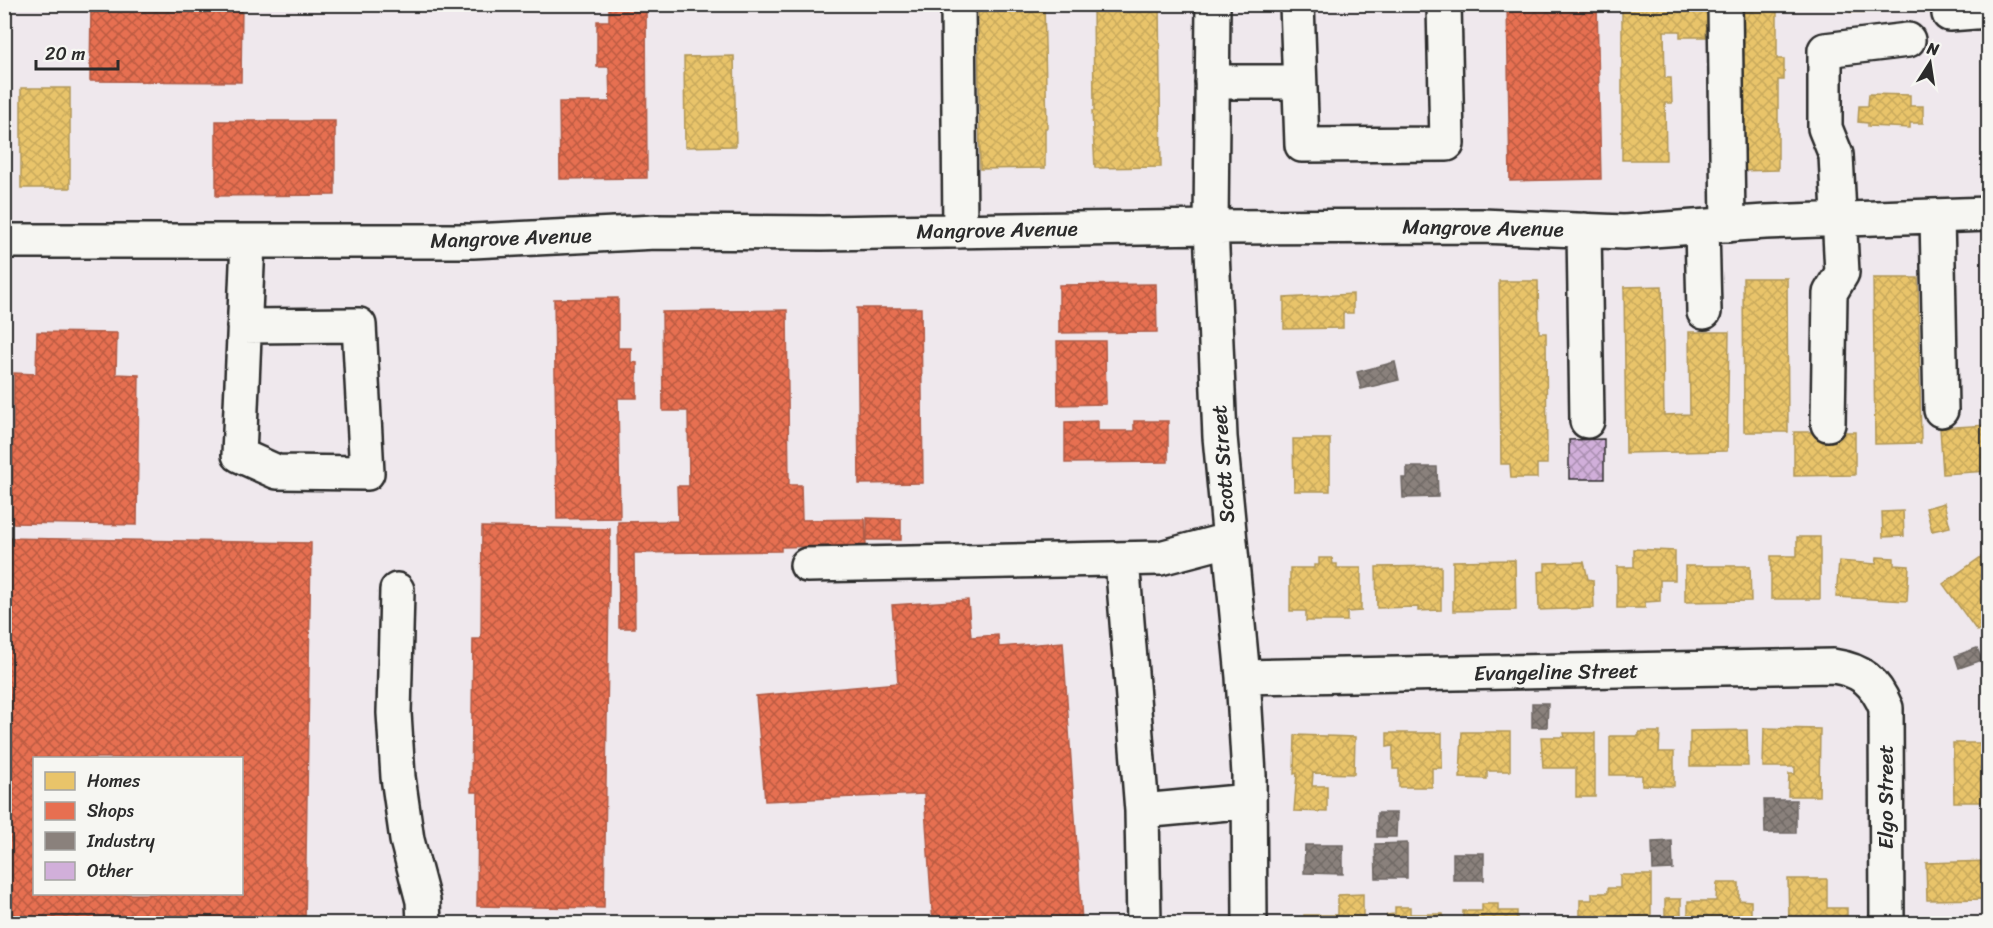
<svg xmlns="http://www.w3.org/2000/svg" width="1993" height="928" viewBox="0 0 1993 928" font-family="Sriracha,sans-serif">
<defs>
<pattern id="homes-cross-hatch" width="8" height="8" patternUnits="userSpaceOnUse" patternTransform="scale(1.5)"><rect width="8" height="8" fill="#e9c46a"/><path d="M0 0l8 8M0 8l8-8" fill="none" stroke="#c8a95c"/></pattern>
<pattern id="shops-cross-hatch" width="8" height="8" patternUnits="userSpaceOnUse" patternTransform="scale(1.5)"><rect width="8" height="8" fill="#e76f51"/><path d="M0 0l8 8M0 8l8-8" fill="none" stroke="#bb5b43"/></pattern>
<pattern id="industry-cross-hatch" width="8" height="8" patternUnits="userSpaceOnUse" patternTransform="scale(1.5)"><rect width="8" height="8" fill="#8a817c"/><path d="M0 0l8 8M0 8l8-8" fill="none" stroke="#716a66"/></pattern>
<pattern id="building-cross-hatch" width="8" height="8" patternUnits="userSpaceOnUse" patternTransform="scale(1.5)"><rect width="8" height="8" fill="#d1afda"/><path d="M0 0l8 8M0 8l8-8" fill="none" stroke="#aa8fb1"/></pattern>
</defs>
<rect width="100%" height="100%" fill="#efe8ed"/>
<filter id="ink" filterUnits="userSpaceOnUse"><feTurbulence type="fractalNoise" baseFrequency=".0167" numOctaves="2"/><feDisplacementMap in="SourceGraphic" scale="12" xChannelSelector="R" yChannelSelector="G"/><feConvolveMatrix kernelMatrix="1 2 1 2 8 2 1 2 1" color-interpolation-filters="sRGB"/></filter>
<g filter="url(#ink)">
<path fill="url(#homes-cross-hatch)" stroke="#b09657" stroke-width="1.5" d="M 978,4 L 1044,4 L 1047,128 L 1045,128 L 1045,168 L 980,169 Z
M 1093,4 L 1159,4 L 1161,167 L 1095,168 L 1092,111 L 1094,111 Z
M 1622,4 L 1721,4 L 1721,31 L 1706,30 L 1706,37 L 1680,37 L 1680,31 L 1664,31 L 1665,78 L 1671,78 L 1672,103 L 1665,103 L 1666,160 L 1622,160 Z
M 1738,4 L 1777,4 L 1777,59 L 1784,59 L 1784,80 L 1778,80 L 1778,170 L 1739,171 Z
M 1784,4 L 1892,4 L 1892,6 L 1870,6 L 1870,12 L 1850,12 L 1850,7 L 1784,7 Z
M 734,56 L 736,146 L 685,147 L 684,57 Z
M 21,88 L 70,88 L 70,188 L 21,188 Z
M 1869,94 L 1910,95 L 1910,106 L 1923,106 L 1923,123 L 1910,123 L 1910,128 L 1868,126 L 1868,123 L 1858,122 L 1859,106 L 1868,106 Z
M 1743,278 L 1787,278 L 1788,432 L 1744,432 Z
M 1873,278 L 1918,278 L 1921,443 L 1875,444 Z
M 1499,281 L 1538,281 L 1539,333 L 1546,333 L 1547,464 L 1537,464 L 1537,478 L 1511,478 L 1510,464 L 1501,464 Z
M 1662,286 L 1664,415 L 1690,414 L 1689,332 L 1729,332 L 1727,451 L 1626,453 L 1624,287 Z
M 1353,294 L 1353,313 L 1343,313 L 1343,328 L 1284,329 L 1284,298 Z
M 1988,425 L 1988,471 L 1943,474 L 1940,428 Z
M 1794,432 L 1855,432 L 1855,475 L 1794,476 Z
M 1293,439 L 1330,439 L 1330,491 L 1294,491 Z
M 1944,503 L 1950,527 L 1932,531 L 1926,508 Z
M 1903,511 L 1904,536 L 1883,537 L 1882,512 Z
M 1797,537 L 1820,537 L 1820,599 L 1771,599 L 1771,556 L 1797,556 Z
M 1634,549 L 1675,551 L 1675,580 L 1660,580 L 1660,601 L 1645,602 L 1645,608 L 1617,608 L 1617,567 L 1634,567 Z
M 1988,552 L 1988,623 L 1977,631 L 1943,584 Z
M 1877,557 L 1894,558 L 1894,565 L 1909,566 L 1907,601 L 1836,597 L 1839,561 L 1876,564 Z
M 1319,558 L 1332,558 L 1333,564 L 1337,564 L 1337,568 L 1361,568 L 1361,611 L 1347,612 L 1347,621 L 1306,621 L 1306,611 L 1290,611 L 1290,568 L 1314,568 L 1314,565 L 1319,565 Z
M 1515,560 L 1516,610 L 1453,611 L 1453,561 Z
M 1584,562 L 1588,579 L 1593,580 L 1594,608 L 1539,610 L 1538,572 L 1545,571 L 1545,563 Z
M 1441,566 L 1441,610 L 1418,611 L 1418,607 L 1377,608 L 1376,567 Z
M 1685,566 L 1750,566 L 1751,601 L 1685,602 Z
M 1988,646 L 1988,692 L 1982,647 Z
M 1764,728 L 1820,729 L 1819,796 L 1788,796 L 1789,774 L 1795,774 L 1795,767 L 1763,767 Z
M 1747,730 L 1748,766 L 1690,766 L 1690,731 Z
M 1462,732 L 1510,732 L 1510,771 L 1487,771 L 1487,779 L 1460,778 Z
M 1639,732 L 1660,732 L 1659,752 L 1674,752 L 1674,786 L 1642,785 L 1642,775 L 1610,775 L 1610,736 L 1639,736 Z
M 1387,733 L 1442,733 L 1442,768 L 1432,768 L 1432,787 L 1399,787 L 1399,769 L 1393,769 L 1393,746 L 1387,747 Z
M 1564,733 L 1595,733 L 1595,797 L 1576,797 L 1576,768 L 1543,768 L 1541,737 L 1565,737 Z
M 1295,735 L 1355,737 L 1354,774 L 1313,773 L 1312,786 L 1327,786 L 1327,812 L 1294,811 L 1297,773 L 1294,774 Z
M 1953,743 L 1988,743 L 1988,782 L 1983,782 L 1983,802 L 1954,802 Z
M 1988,861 L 1988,899 L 1927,900 L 1926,863 Z
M 1620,875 L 1651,875 L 1651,924 L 1580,924 L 1580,900 L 1592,900 L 1592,893 L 1608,893 L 1608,888 L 1620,888 Z
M 1788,879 L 1827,879 L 1827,908 L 1847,908 L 1847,924 L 1789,924 Z
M 1717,883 L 1739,883 L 1739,900 L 1751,901 L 1751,924 L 1688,924 L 1688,901 L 1716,901 Z
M 1363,894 L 1363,924 L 1304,924 L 1304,915 L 1338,915 L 1338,895 Z
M 1665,899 L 1681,899 L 1681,924 L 1665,924 Z
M 1482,904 L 1498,904 L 1498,911 L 1517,911 L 1517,924 L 1463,924 L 1463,911 L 1482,911 Z
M 1395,907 L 1410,907 L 1410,914 L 1443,914 L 1444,924 L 1388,924 L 1387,915 L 1395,914 Z"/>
<path fill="url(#shops-cross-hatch)" stroke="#af5b46" stroke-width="1.5" fill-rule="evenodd" d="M 91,4 L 242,4 L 241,82 L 90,81 Z
M 609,4 L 646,4 L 647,178 L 560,179 L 559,102 L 610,102 L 609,67 L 597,67 L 597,21 L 609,21 Z
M 1507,4 L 1597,4 L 1601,179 L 1510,181 Z
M 216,121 L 335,121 L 335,195 L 216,196 Z
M 1156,284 L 1157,332 L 1059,333 L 1059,285 Z
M 618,298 L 618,348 L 631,348 L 631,362 L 637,363 L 637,398 L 618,398 L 620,518 L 557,519 L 554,299 Z
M 857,308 L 921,308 L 923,483 L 859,484 Z
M 787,310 L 789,485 L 801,485 L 802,520 L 865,519 L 866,545 L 781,547 L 781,551 L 634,553 L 635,628 L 619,628 L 618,522 L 678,521 L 677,486 L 689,486 L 688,411 L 663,411 L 662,312 Z
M 37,332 L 117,333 L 116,374 L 139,375 L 137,525 L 12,523 L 14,373 L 36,374 Z
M 1057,341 L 1105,341 L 1106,404 L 1058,405 Z
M 1098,421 L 1098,431 L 1134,431 L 1134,421 L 1168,421 L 1168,462 L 1065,463 L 1065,422 Z
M 867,518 L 901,519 L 901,540 L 867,540 Z
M 482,527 L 610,529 L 604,908 L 477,906 L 478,792 L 471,792 L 473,639 L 481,639 Z
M 4,538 L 311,543 L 305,924 L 4,924 ZM 34,758 L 242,758 L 242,894 L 34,894 Z
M 968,600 L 971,637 L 998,635 L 999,647 L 1063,642 L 1082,921 L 933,924 L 924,794 L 765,801 L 756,696 L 898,683 L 892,605 Z"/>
<path fill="url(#industry-cross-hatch)" stroke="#6e6764" stroke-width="1.5" d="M 1395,362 L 1399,380 L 1361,389 L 1357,372 Z
M 1407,467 L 1437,467 L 1438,497 L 1403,498 L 1402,478 L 1407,478 Z
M 1977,648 L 1982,660 L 1959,668 L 1955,656 Z
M 1532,703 L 1548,703 L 1547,727 L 1532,727 Z
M 1764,800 L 1796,800 L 1796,833 L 1765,833 Z
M 1377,813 L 1397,813 L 1396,837 L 1377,837 Z
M 1672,841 L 1673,869 L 1653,870 L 1652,842 Z
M 1407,843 L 1407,878 L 1376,878 L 1375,844 Z
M 1305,845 L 1343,845 L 1343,874 L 1304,873 Z
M 1453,853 L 1484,853 L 1484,880 L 1453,880 Z"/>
<path fill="url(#building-cross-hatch)" stroke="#2b2b2b" stroke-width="1.5" d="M 1604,439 L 1604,479 L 1569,479 L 1569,440 Z"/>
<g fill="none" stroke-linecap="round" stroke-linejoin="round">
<defs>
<path id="minor" d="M 958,4 L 960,231
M 1213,4 L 1211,227 L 1220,437 L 1243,677 L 1249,775 L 1250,924
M 1297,4 L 1302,145 L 1447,144 L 1444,4
M 1725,4 L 1728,225
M 1949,14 L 1988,11
M 1212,82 L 1299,82
M 1937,216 L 1941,410
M 1702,227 L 1704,312
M 1584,230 L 1587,421
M 4,241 L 473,241 L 656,232 L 822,233 L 1211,227 L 1482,226 L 1624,232 L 1765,222 L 1988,214
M 244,326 L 359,325 L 367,473 L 277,472 L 239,455 L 248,242
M 1828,424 L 1830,293 L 1842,273 L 1836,155 L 1825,128 L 1825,50 L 1908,40
M 1122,559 L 1142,811 L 1249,801
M 807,565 L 1160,558 L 1228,540
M 397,590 L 394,713 L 398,777 L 407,840 L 423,901 L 424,924
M 1243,677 L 1833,666 C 1861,670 1875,681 1886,708 L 1887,924
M 1142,811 L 1144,924"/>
</defs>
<use href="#minor" stroke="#2b2b2b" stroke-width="38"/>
<use href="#minor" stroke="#f6f6f2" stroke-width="33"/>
</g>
</g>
<g text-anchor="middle" stroke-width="6" stroke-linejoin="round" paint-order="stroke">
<g font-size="21" fill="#2b2b2b" stroke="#f6f6f2">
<text transform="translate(1483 228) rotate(1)" y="7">Mangrove Avenue</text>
<text transform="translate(997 230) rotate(-1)" y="7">Mangrove Avenue</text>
<text transform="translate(511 238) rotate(-2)" y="7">Mangrove Avenue</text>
<text transform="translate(1223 464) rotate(-94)" y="7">Scott Street</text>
<text transform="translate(1556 672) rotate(-1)" y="7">Evangeline Street</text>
<text transform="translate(1886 797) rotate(-90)" y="7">Elgo Street</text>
</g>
</g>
<rect width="1993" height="928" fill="none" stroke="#f6f6f2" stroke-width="24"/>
<rect x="12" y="12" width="1969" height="904" fill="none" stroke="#2b2b2b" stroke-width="2" filter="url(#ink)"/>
<rect x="33" y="757" width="210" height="138" fill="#f6f6f2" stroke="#a5a5a2" stroke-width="1.5"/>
<rect x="45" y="772" width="30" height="18" fill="#e9c46a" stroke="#a5a5a2" stroke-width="1.5"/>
<text x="87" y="787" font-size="18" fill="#2b2b2b">Homes</text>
<rect x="45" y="802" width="30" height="18" fill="#e76f51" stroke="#a5a5a2" stroke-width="1.5"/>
<text x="87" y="817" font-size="18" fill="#2b2b2b">Shops</text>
<rect x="45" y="832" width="30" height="18" fill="#8a817c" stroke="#a5a5a2" stroke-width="1.5"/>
<text x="87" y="847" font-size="18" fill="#2b2b2b">Industry</text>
<rect x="45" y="862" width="30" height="18" fill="#d1afda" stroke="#a5a5a2" stroke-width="1.5"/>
<text x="87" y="877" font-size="18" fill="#2b2b2b">Other</text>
<g transform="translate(1930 63) rotate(12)" stroke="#f6f6f2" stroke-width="4.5" paint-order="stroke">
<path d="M0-4.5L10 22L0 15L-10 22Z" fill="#2b2b2b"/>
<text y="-9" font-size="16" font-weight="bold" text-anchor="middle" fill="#2b2b2b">N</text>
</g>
<path d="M36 60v9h82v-9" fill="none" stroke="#2b2b2b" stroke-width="3"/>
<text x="45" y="60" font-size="18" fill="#2b2b2b" stroke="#f6f6f2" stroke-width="4.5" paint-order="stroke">20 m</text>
</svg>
